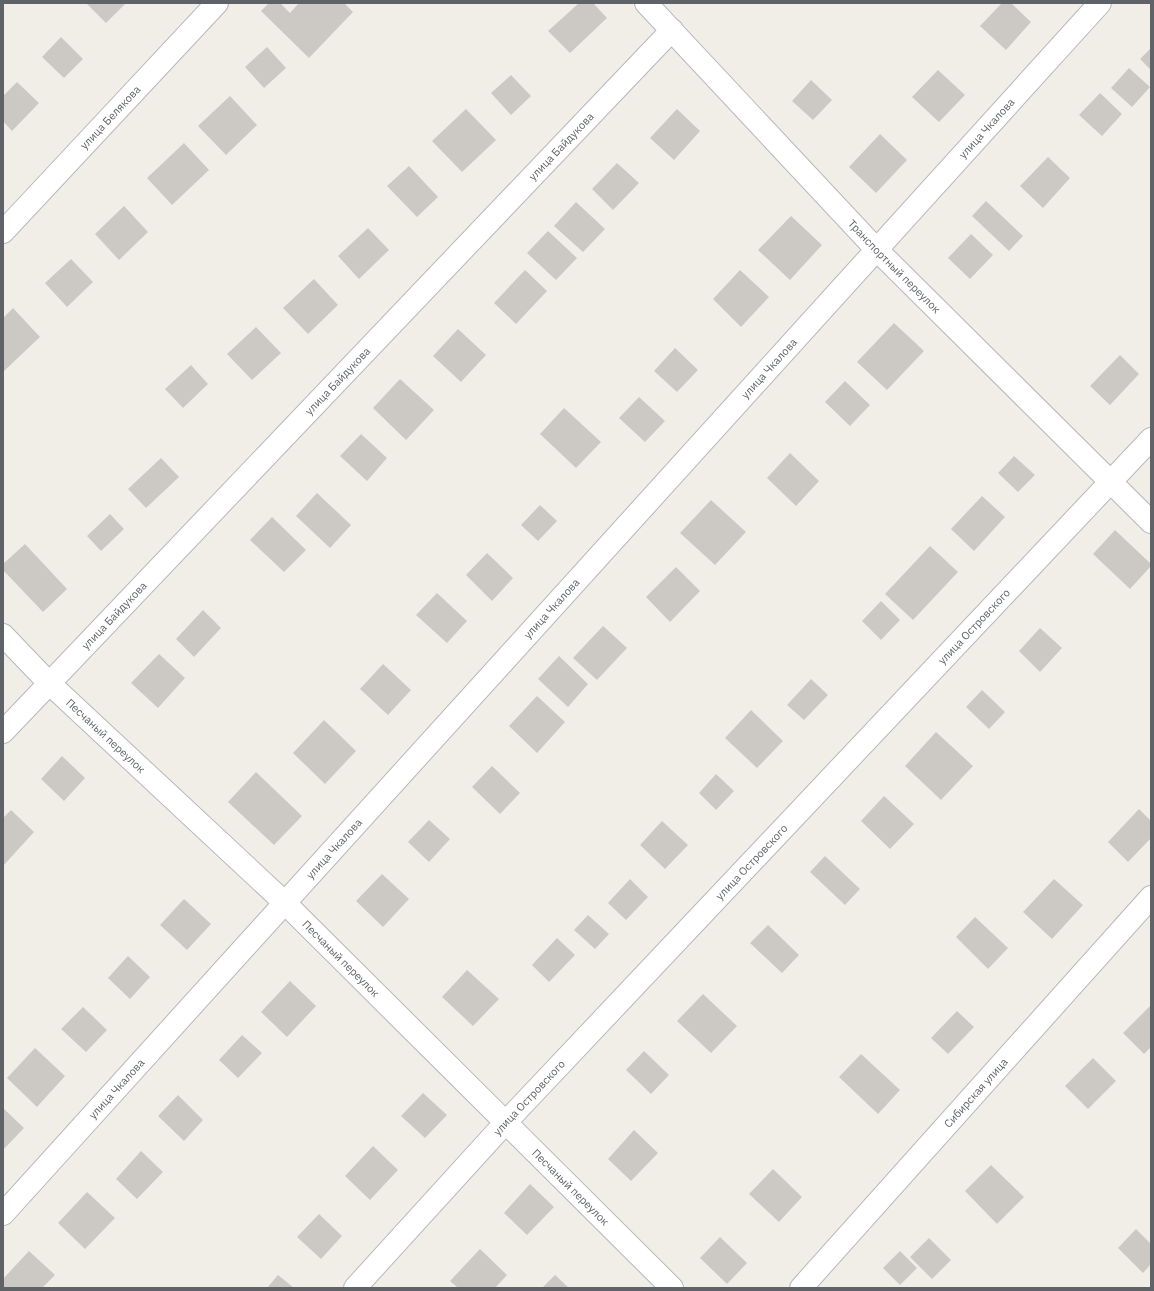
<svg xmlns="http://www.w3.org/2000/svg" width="1154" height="1291" viewBox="0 0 1154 1291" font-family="'IBM Plex Sans',sans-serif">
<rect width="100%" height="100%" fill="#f1eee8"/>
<path fill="#ccc9c5" d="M 86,3 L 126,3 L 106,23 Z
M 269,3 L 280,3 L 290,13 L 299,3 L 344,3 L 353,12 L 309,58 L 261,11 Z
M 579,3 L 593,3 L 607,18 L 570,53 L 548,31 Z
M 1002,3 L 1011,3 L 1031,22 L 1006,50 L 980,26 Z
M 61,37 L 83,59 L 64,78 L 42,57 Z
M 267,47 L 286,68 L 264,88 L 245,67 Z
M 1151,48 L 1151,70 L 1140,59 Z
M 1129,68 L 1150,87 L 1132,107 L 1111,88 Z
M 938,70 L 965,95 L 939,122 L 912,97 Z
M 511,75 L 531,96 L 511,115 L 491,93 Z
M 811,80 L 832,100 L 813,120 L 792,101 Z
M 17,82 L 39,103 L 12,131 L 3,121 L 3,96 Z
M 1100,93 L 1122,114 L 1102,136 L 1079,115 Z
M 230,96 L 257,125 L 226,155 L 198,126 Z
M 466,109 L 496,140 L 462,172 L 432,141 Z
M 677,109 L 700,131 L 674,160 L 650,138 Z
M 880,134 L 907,160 L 876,193 L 849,167 Z
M 184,143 L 209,170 L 172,205 L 147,178 Z
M 1048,157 L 1070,178 L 1043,208 L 1020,186 Z
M 617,163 L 639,183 L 613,210 L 592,189 Z
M 409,166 L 438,197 L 417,217 L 387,186 Z
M 986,201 L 1023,236 L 1009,251 L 972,216 Z
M 576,202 L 605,229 L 583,252 L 554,226 Z
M 124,206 L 148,232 L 119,260 L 95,234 Z
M 791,216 L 822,245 L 790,280 L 758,250 Z
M 368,228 L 389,250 L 359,279 L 338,256 Z
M 548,231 L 577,258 L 556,280 L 527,253 Z
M 971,234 L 993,255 L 970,279 L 948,258 Z
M 71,259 L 93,282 L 67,307 L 45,283 Z
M 525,270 L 547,291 L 516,324 L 494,303 Z
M 740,270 L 769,297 L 741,327 L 713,299 Z
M 314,279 L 338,305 L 308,334 L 283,308 Z
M 13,308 L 40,337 L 4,371 L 3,318 Z
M 894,323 L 924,351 L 887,390 L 857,362 Z
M 256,327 L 281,353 L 252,380 L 227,354 Z
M 458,329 L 486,355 L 461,382 L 433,356 Z
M 675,348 L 698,370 L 677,392 L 654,371 Z
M 1120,355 L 1139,374 L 1110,405 L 1090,386 Z
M 191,365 L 208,384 L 183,408 L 165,389 Z
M 400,379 L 434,410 L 406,440 L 373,408 Z
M 845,381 L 870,405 L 850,426 L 825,402 Z
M 639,397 L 665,421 L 645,442 L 619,418 Z
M 564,408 L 601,442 L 576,468 L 540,434 Z
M 361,434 L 387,458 L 367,481 L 340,456 Z
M 790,453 L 819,481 L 796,506 L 767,478 Z
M 1014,456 L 1035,475 L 1018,492 L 998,473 Z
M 161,458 L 179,477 L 146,508 L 128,489 Z
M 317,493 L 351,525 L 330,548 L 296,516 Z
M 982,496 L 1005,517 L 974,551 L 951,529 Z
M 711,500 L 746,532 L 715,565 L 680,533 Z
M 540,505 L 557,521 L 538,541 L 521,525 Z
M 110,514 L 124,529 L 101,551 L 87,536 Z
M 272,517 L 306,550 L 284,572 L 250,540 Z
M 1115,530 L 1151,564 L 1151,566 L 1130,589 L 1093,554 Z
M 25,544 L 67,589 L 43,612 L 3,570 L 3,564 Z
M 930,546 L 958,572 L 913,620 L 885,594 Z
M 487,553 L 513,578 L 492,601 L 466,575 Z
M 676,567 L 700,591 L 670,622 L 646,597 Z
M 437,593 L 467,621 L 447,643 L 416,615 Z
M 881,601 L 900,620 L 881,640 L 862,621 Z
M 203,610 L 221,628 L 194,657 L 176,639 Z
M 603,626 L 627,648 L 597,680 L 573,658 Z
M 1040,628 L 1062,648 L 1040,672 L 1019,651 Z
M 159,654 L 185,678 L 158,708 L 131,683 Z
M 559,656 L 588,684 L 568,707 L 538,679 Z
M 383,664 L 411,690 L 388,715 L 360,689 Z
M 811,679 L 828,695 L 804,720 L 787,705 Z
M 982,690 L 1005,712 L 989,729 L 966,707 Z
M 537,696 L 565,722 L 537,753 L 509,726 Z
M 751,710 L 783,741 L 757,768 L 725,738 Z
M 324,720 L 356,751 L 325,784 L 293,753 Z
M 936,732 L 973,766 L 941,800 L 905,766 Z
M 62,756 L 85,778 L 64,801 L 41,779 Z
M 492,766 L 520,793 L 500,814 L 472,787 Z
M 256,772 L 302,816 L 274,845 L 228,802 Z
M 716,774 L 734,791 L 716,810 L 699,793 Z
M 884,796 L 914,824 L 890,849 L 861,821 Z
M 1139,809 L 1151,821 L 1151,838 L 1128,862 L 1108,842 Z
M 11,810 L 34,832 L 3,866 L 3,818 Z
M 429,820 L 450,839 L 429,862 L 408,842 Z
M 662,821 L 688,845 L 665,869 L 640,845 Z
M 825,856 L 860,889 L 845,905 L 810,872 Z
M 382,874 L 409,899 L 383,927 L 356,901 Z
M 630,879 L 648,897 L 626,920 L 608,903 Z
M 1054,879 L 1083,905 L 1052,939 L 1023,912 Z
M 184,899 L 211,924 L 187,950 L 160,925 Z
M 588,915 L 609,934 L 595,949 L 574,930 Z
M 975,917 L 1008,948 L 988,969 L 956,937 Z
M 768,925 L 799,955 L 782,973 L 750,943 Z
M 557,938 L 575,955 L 549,982 L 532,965 Z
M 128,956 L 150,977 L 130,999 L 108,978 Z
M 467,970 L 499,999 L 473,1026 L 442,997 Z
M 290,981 L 316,1006 L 287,1037 L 261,1012 Z
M 703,994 L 737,1026 L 711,1053 L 677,1021 Z
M 1151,1005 L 1151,1047 L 1144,1054 L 1123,1033 Z
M 83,1007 L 107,1030 L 86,1052 L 61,1029 Z
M 957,1011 L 974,1027 L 948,1054 L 931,1038 Z
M 242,1035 L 262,1053 L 238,1078 L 219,1060 Z
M 35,1048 L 65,1076 L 37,1107 L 7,1078 Z
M 644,1051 L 669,1075 L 651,1094 L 626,1070 Z
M 861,1054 L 900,1090 L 878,1114 L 839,1077 Z
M 1093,1058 L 1116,1081 L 1088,1109 L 1065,1086 Z
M 423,1093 L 447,1115 L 425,1138 L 401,1116 Z
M 178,1095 L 203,1120 L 184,1141 L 158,1116 Z
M 3,1108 L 24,1128 L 3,1150 Z
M 634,1130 L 658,1153 L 631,1181 L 608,1159 Z
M 373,1146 L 398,1170 L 370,1200 L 345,1176 Z
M 141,1151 L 163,1172 L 137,1199 L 116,1179 Z
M 991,1165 L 1024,1197 L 997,1224 L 965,1191 Z
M 773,1169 L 802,1197 L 779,1222 L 749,1194 Z
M 530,1184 L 554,1207 L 527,1235 L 504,1213 Z
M 87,1192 L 115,1218 L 85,1249 L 58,1223 Z
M 319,1214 L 342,1236 L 321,1259 L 297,1237 Z
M 1136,1229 L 1151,1244 L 1151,1264 L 1143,1273 L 1118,1248 Z
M 720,1237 L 747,1263 L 727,1284 L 700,1258 Z
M 929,1238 L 951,1260 L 932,1279 L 910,1257 Z
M 480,1249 L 507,1275 L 495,1288 L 458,1288 L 450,1281 Z
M 29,1251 L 55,1275 L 42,1288 L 3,1288 L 3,1279 Z
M 900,1251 L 917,1268 L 900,1285 L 883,1268 Z
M 278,1275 L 294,1288 L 267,1288 Z
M 555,1275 L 569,1288 L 542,1288 Z"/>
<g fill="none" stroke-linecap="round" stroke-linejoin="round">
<defs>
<g id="minor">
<path id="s1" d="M 646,3 L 876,249 L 1151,522"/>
<path id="s2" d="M 3,232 L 217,3"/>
<path id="s3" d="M 3,635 L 49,683 L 284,902 L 672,1288"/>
<path id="s4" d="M 3,732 L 672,30"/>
<path id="s5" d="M 3,1214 L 1100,3"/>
<path id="s6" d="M 355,1288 L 506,1122 L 1151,439"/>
<path id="s7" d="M 801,1288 L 1151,897"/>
</g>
</defs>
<use href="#minor" stroke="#b5b8bc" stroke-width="24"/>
<use href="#minor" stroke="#fff" stroke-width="22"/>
</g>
<g text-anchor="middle" stroke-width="3.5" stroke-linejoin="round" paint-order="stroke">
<g font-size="11" fill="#5f6368" stroke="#fff">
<text dy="4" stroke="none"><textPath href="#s2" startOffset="157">улица Белякова</textPath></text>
<text dy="4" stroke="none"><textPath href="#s5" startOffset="1465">улица Чкалова</textPath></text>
<text dy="4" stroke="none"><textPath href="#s4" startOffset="809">улица Байдукова</textPath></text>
<text dy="4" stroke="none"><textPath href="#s1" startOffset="362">Транспортный переулок</textPath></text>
<text dy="4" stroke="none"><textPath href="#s5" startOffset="1141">улица Чкалова</textPath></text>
<text dy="4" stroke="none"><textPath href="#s4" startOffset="485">улица Байдукова</textPath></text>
<text dy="4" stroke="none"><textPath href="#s5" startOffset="817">улица Чкалова</textPath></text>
<text dy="4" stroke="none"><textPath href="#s4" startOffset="161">улица Байдукова</textPath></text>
<text dy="4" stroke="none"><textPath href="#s6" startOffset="906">улица Островского</textPath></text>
<text dy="4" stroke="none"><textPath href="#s3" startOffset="144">Песчаный переулок</textPath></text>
<text dy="4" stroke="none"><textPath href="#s5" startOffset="493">улица Чкалова</textPath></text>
<text dy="4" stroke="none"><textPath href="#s6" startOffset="582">улица Островского</textPath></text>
<text dy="4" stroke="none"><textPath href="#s3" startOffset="468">Песчаный переулок</textPath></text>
<text dy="4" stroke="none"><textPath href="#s5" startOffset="169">улица Чкалова</textPath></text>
<text dy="4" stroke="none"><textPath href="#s7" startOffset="262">Сибирская улица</textPath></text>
<text dy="4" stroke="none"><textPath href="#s6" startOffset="258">улица Островского</textPath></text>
<text dy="4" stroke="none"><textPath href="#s3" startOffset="792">Песчаный переулок</textPath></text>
</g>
</g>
<rect width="1154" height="1291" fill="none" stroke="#5f6368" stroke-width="8"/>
</svg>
